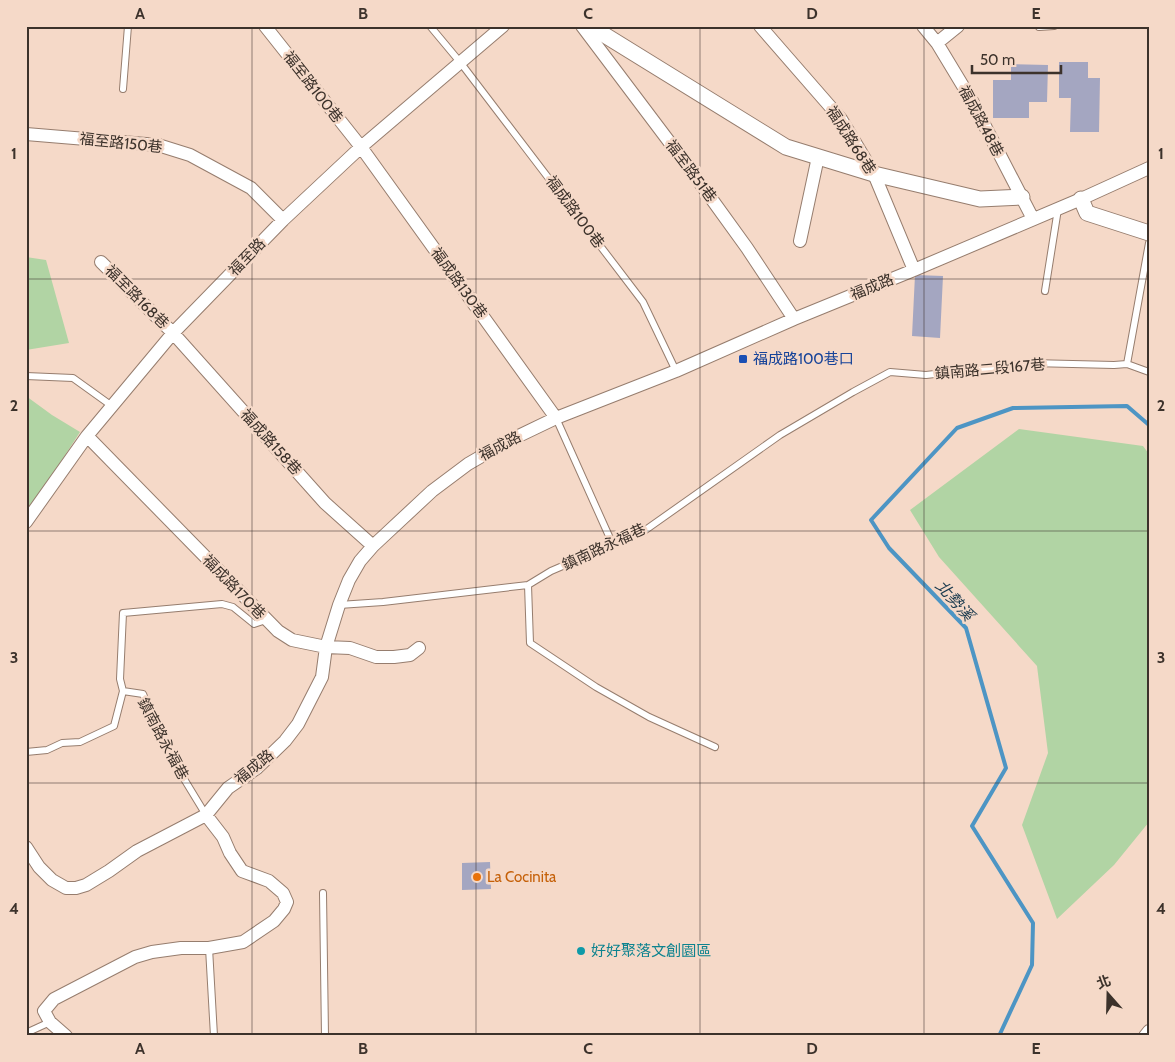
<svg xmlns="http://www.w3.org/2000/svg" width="1175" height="1062" viewBox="0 0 1175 1062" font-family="Cabin,'Noto Sans TC',sans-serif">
<rect width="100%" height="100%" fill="#f5d9c8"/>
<path fill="#b1d4a4" d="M 26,257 L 46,260 L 69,343 L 26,350 Z
M 26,396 L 52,415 L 80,432 L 26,516 Z
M 1019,429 L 1143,446 L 1149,454 L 1149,822 L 1114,865 L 1057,919 L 1022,825 L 1048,753 L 1037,666 L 939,557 L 910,510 Z"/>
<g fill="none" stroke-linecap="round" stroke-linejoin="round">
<path stroke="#4d95c4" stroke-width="4" d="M 999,1036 L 1032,965 L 1033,923 L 972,826 L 1006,768 L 966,628 L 889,548 L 871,520 L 957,428 L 1013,408 L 1127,406 L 1149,425"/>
</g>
<path fill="#a4a6c1" d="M 1059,62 L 1088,62 L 1088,78 L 1100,78 L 1099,132 L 1070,132 L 1071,98 L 1059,98 Z
M 1011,64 L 1048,65 L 1047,102 L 1029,102 L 1029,118 L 993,118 L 993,80 L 1011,80 Z
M 915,275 L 943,276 L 940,338 L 912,336 Z
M 490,862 L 491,889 L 462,890 L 462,863 Z"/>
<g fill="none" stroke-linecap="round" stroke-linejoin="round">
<defs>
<path id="service" d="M 430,26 L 460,62 L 643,302 L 676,371
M 1039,27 L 1054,26
M 123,89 L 128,26
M 1045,291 L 1058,209
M 1127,364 L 1149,243
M 26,376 L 73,378 L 112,406
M 556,418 L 613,545
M 528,585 L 530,643 L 596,687 L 649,717 L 715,747
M 339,605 L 383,602 L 528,585 L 551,571 L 644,531 L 780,435 L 853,392 L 890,372 L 926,375 L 1031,363 L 1114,365 L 1127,364 L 1149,372
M 26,752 L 47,750 L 62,743 L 80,742 L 114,726 L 123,691
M 206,815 L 167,751 L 143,694 L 123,691 L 120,679 L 123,613 L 222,604 L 233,607 L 254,624 L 266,620
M 323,893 L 325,1036
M 209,948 L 214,1036
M 26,1033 L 50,1022"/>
<path id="minor" d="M 265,26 L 361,147 L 556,418
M 582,26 L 695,176 L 747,248 L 794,319
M 760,26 L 841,119 L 874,174 L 914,270
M 923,26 L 937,43 L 972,101 L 1033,219
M 937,43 L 958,26
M 26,134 L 158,145 L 190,155 L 251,188 L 283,220
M 800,241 L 818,157
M 101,262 L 173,333 L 325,503 L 373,546
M 87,436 L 278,631 L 292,640 L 326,647 L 350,648 L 376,657 L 394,657 L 410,655 L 419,648
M 26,522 L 87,436 L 173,333 L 283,220 L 361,147 L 503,26
M 26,847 L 39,867 L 52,880 L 66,888 L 76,888 L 86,885 L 109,871 L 137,851 L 206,815 L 228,788 L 257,768 L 285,741 L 298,724 L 322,677 L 326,647 L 339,605 L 349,580 L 360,561 L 373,546 L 432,491 L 468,464 L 506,442 L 556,418 L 676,371 L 794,319 L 914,270 L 1081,199 L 1149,168
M 66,1036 L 50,1022 L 44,1011 L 54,999 L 135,957 L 152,952 L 181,948 L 209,948 L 243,942 L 274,921 L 284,909 L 287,902 L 283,893 L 269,881 L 242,871 L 230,853 L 223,837 L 206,815
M 1145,1036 L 1149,1031"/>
<path id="tertiary" d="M 590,26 L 786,147 L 874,174 L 980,199 L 1022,197
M 1081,199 L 1087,213 L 1149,233"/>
</defs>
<use href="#service" stroke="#967d6e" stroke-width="8"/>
<use href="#minor" stroke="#967d6e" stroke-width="14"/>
<use href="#tertiary" stroke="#967d6e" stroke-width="17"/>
<use href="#service" stroke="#fff" stroke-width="6"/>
<use href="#minor" stroke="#fff" stroke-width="12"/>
<use href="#tertiary" stroke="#fff" stroke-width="15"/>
</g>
<path fill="none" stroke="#3c322b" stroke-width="1" stroke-opacity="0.55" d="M 252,26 L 252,1036M 476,26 L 476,1036M 700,26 L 700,1036M 924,26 L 924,1036M 26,279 L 1149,279M 26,531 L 1149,531M 26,783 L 1149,783"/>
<rect fill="#1a4fb4" stroke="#f5d9c8" stroke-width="2" x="738" y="354" width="10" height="10" rx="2.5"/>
<circle fill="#e8710a" stroke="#f5d9c8" stroke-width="2" cx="477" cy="877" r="5"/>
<circle fill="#0f9aa8" stroke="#f5d9c8" stroke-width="2" cx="581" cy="951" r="5"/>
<g text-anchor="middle" stroke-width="5" stroke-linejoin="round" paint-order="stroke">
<g font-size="15" fill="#3c322b" stroke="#f5d9c8">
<text transform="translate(313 87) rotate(52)" y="5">福至路100巷</text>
<text transform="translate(981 121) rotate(62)" y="5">福成路48巷</text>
<text transform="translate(851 140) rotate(57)" y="5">福成路68巷</text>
<text transform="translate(121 143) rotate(6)" y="5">福至路150巷</text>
<text transform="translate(691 171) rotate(53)" y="5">福至路51巷</text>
<text transform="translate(575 212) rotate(53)" y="5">福成路100巷</text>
<text transform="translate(247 257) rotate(-46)" y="5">福至路</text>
<text transform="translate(459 283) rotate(54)" y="5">福成路130巷</text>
<text transform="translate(872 287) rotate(-22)" y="5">福成路</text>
<text transform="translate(137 297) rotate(45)" y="5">福至路168巷</text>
<text transform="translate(990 369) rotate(-5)" y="5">鎮南路二段167巷</text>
<text transform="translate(271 442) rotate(48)" y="5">福成路158巷</text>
<text transform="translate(500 446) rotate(-28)" y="5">福成路</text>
<text transform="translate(604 547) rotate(-25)" y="5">鎮南路永福巷</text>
<text transform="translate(234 587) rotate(46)" y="5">福成路170巷</text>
<text transform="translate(163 739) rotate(62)" y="5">鎮南路永福巷</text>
<text transform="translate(254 767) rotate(-39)" y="5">福成路</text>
</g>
<g font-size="15" fill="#164399" stroke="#f5d9c8" text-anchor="start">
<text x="753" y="364">福成路100巷口</text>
</g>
<g font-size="15" fill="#c56008" stroke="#f5d9c8" text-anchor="start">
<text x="487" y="882">La Cocinita</text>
</g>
<g font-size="15" fill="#0d838f" stroke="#f5d9c8" text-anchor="start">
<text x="591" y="956">好好聚落文創園區</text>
</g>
<g font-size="16" font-style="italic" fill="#1a3a4e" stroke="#f5d9c8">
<text transform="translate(955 600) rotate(48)" y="6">北勢溪</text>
</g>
</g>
<rect width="1175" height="1062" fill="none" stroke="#f5d9c8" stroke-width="55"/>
<g transform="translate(1108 994) rotate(340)" stroke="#f5d9c8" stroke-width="4" paint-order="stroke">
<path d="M0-4L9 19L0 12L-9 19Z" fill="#3c322b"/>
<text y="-8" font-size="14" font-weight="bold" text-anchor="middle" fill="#3c322b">北</text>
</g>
<path d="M972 65v8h89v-8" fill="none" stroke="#3c322b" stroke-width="2.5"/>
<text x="980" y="65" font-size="15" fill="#3c322b" stroke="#f5d9c8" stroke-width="4" paint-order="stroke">50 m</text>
<rect x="28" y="28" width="1120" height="1006" fill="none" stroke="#3c322b" stroke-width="2"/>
<g font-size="16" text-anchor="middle" font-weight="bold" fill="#3c322b">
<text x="140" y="19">A</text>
<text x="363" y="19">B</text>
<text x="588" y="19">C</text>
<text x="812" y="19">D</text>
<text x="1036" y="19">E</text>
<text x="14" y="159">1</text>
<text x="1161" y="159">1</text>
<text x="14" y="411">2</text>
<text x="1161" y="411">2</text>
<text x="14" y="663">3</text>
<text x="1161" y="663">3</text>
<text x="14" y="914">4</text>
<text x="1161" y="914">4</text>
<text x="140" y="1054">A</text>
<text x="363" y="1054">B</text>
<text x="588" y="1054">C</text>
<text x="812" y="1054">D</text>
<text x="1036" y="1054">E</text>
</g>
</svg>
